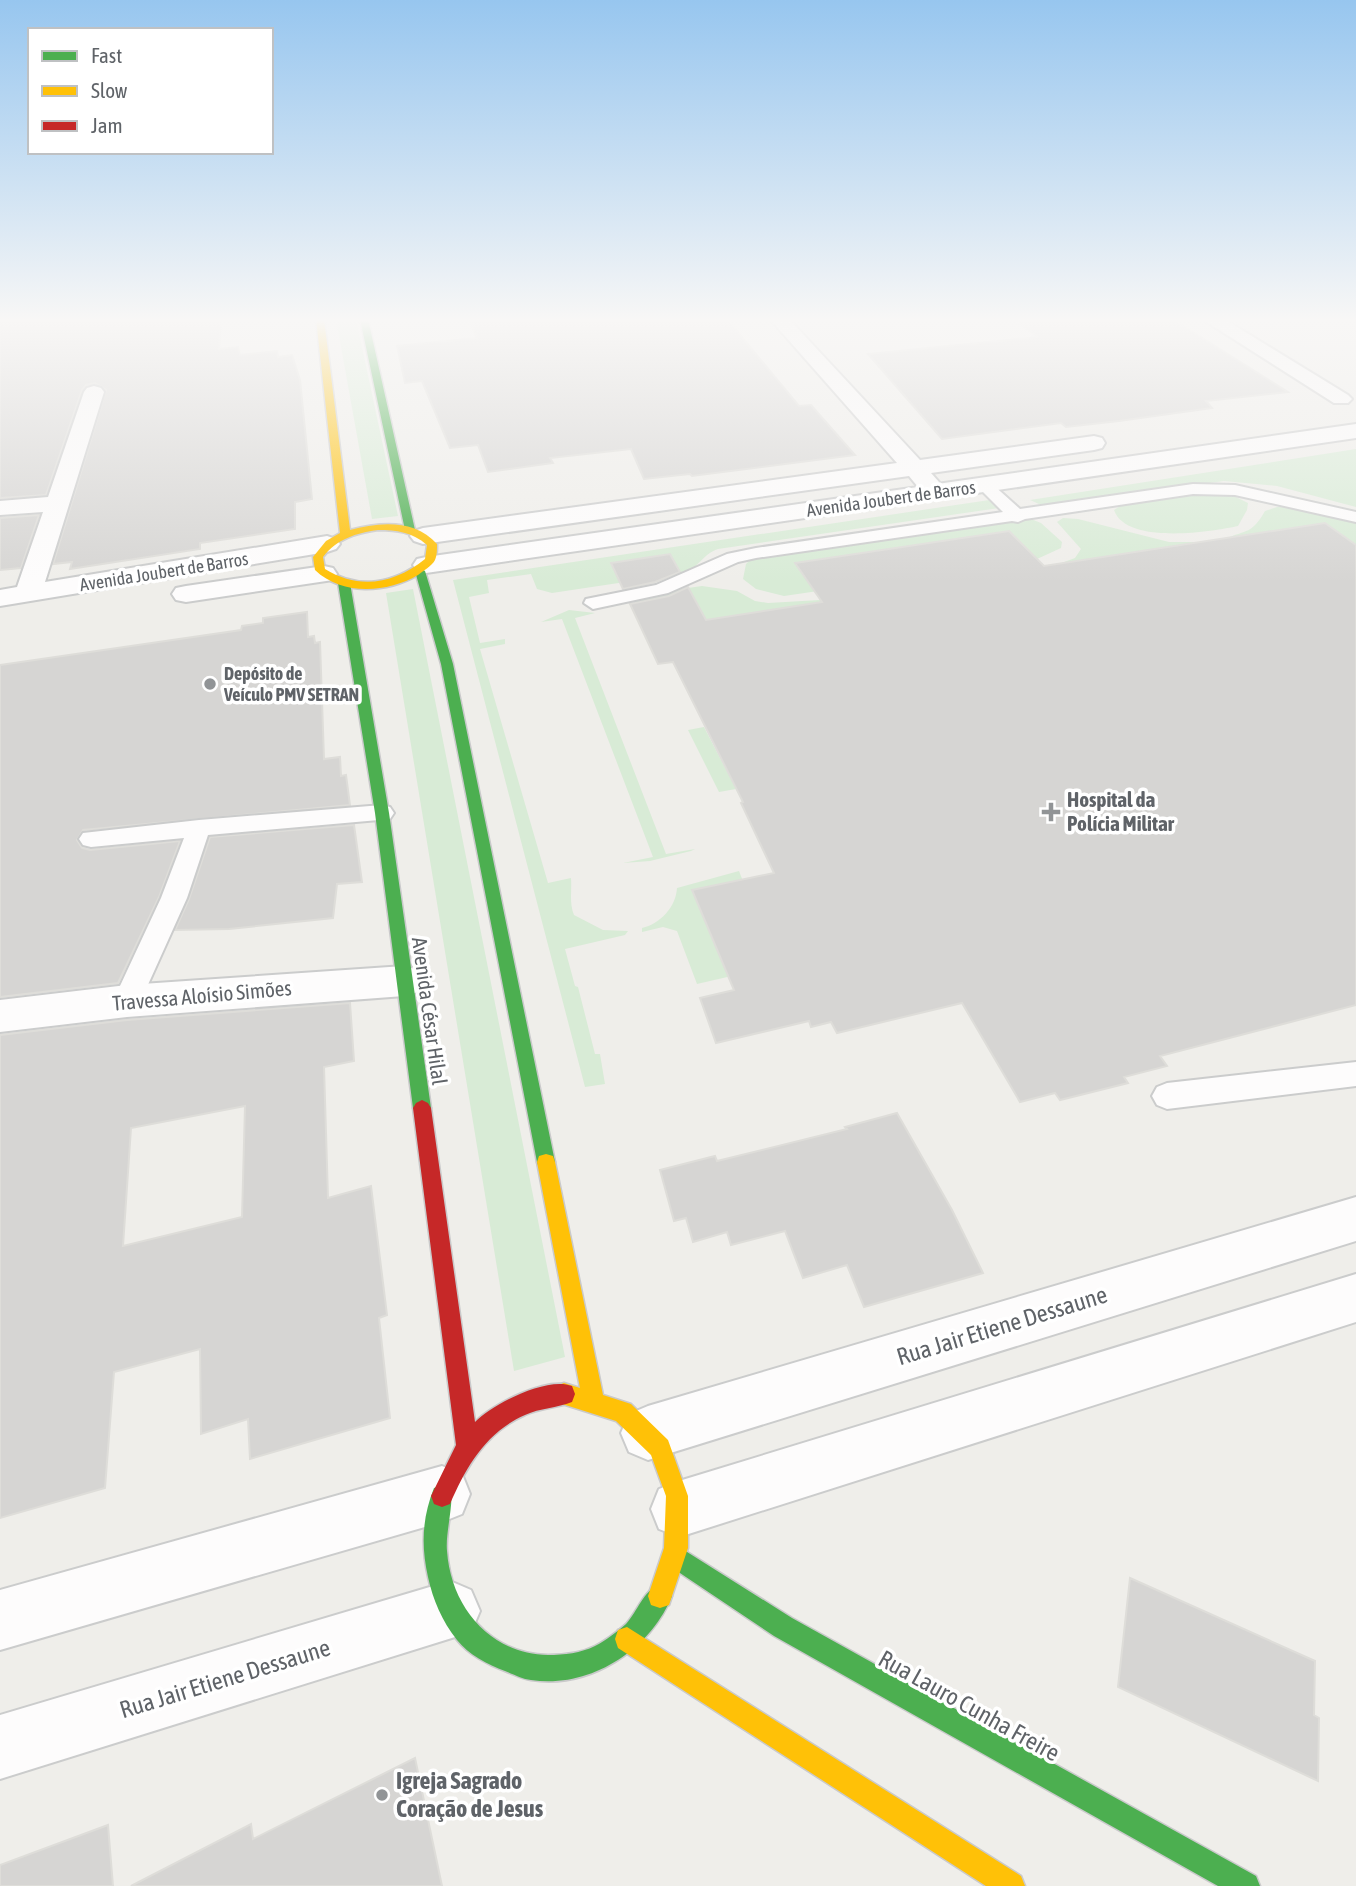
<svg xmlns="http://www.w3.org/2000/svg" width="1356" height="1886" viewBox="0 0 1356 1886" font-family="'Asap Condensed',sans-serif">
<rect width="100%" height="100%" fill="#efeeea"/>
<path fill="#d8ebd6" d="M 336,319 L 356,319 L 398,516 L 372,519 Z
M 1356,449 L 1356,507 L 1277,486 L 1224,481 L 1056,505 L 1039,504 L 1030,500 Z
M 1209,491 L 1228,493 L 1248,503 L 1247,510 L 1238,526 C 1211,532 1126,545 1114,510 L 1125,503 Z
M 996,499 L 999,508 L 718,549 C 703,554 699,567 685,573 L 552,593 L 537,589 L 531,574 L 487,580 L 489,593 L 469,597 L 480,643 L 505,639 L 505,644 L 480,649 L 548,883 L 571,878 C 572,892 569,902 574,915 L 603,930 L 628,931 L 625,935 L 565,949 L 575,986 L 578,987 L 595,1054 L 600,1054 L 605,1084 L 585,1087 L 453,580 Z
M 1277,507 L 1288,507 L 1356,520 L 1356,546 L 1324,524 L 1227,538 C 1246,530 1252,534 1265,511 Z
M 1026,517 L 1041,523 L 1062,542 L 1061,548 L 1037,559 L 784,596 L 756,589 L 743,579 L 746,564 L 752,558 Z
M 1063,518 L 1078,519 L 1169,542 L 1210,542 L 1056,565 L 1075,558 L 1081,549 L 1057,522 Z
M 702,586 L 737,591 L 755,601 L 768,603 L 820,600 L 822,603 L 647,629 L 631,596 Z
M 413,589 L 565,1357 L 514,1371 L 386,593 Z
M 569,610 L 595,613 L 575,618 L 666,854 L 695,849 L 691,851 L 650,861 L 623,863 L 653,857 L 562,619 L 541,622 Z
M 704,727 L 736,789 L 719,792 L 688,730 Z
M 739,871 L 760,925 L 749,972 L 697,984 L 677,931 L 663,927 L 642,932 L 642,928 C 660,924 676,907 677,888 Z"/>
<path fill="#d6d5d3" stroke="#deddd9" stroke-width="2" fill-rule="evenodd" d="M 0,319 L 221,319 L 219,349 L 238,347 L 240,355 L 277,351 L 278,357 L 292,355 L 300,380 L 312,499 L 295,502 L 295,529 L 200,543 L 200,549 L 70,569 L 72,562 L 53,564 L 106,390 L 95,383 L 86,385 L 82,390 L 46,495 L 0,498 Z
M 469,319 L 727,319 L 799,406 L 811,405 L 855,455 L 692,476 L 690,474 L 644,479 L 631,449 L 550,458 L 553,463 L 488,472 L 478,445 L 450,448 L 422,381 L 405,383 L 397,346 L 477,338 Z
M 1013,319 L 1172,319 L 1288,392 L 1206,401 L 1212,408 L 1119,421 L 1066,427 L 1061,423 L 942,439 L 868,354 L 1038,337 Z
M 39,515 L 21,568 L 0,570 L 0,518 Z
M 1325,523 L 1356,545 L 1356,1005 L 1160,1056 L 1167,1066 L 1124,1077 L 1128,1083 L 1060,1100 L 1055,1093 L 1020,1102 L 962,1003 L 837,1033 L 831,1022 L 811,1027 L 809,1021 L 716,1043 L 700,998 L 734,990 L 692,890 L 774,873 L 741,803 L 743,802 L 673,662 L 658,664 L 630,604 L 669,596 L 688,587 L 706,620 L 822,602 L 795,563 L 1009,531 L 1044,566 Z
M 670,554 L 680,572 L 655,582 L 623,589 L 611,563 Z
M 307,612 L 308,637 L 314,636 L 315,643 L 320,642 L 324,759 L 340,757 L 341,776 L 346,775 L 350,805 L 83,830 L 77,840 L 82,848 L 90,850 L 180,841 L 159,897 L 118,983 L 0,997 L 0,665 L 241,630 L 242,626 L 263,623 L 263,618 Z
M 354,825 L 362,882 L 337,884 L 333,918 L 229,929 L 175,930 L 189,899 L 210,837 Z
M 350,1003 L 354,1061 L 324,1067 L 328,1198 L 371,1186 L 387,1315 L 379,1318 L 390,1418 L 250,1459 L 248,1419 L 201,1434 L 200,1349 L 114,1372 L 105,1488 L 0,1518 L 0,1035 L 127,1020 ZM 245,1106 L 242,1217 L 123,1246 L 131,1128 Z
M 897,1113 L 952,1210 L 983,1273 L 864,1307 L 847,1265 L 803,1278 L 785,1231 L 731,1245 L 727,1232 L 693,1242 L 686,1218 L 674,1221 L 660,1170 L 715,1156 L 717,1161 L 847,1129 L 845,1127 Z
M 1130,1578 L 1315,1661 L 1314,1715 L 1319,1718 L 1318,1781 L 1118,1687 Z
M 415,1758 L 442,1886 L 131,1886 L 251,1824 L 253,1839 Z
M 108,1825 L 113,1886 L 0,1886 L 0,1865 Z"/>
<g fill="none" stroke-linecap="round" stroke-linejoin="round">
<defs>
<path id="lane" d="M 985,481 L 991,483 L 1020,509 L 1193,484 L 1235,485 L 1356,512 L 1356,522 L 1235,495 L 1193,494 L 1025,519 L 1018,522 L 1012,521 L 756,558 L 738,562 L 668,593 L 593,609 L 584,603 L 586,599 L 656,585 L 727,554 L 756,548 L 1003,512 L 977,486 Z
M 382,805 L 390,807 L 394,813 L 390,819 L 208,835 L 187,898 L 137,1009 L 127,1012 L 117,1009 L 113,1001 L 161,898 L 184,838 L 91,847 L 83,845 L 79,839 L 83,833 L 199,820 Z
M 1356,1062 L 1356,1086 L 1167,1109 L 1157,1105 L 1152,1096 L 1157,1087 L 1167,1083 Z"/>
<path id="street" d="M 770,319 L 789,319 L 920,460 L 1094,436 L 1102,438 L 1105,443 L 1102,448 L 1094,450 L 931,473 L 939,482 L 937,484 L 1356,424 L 1356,438 L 426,573 L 417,571 L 413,565 L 417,559 L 426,557 L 918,487 L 909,476 L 423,544 L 414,541 L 410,536 L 414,531 L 423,528 L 897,463 Z
M 1202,319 L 1224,319 L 1348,395 L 1352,399 L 1348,403 L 1334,403 Z
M 94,386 L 101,388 L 104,392 L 45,582 L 327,536 L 336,539 L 340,544 L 336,549 L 327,552 L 0,606 L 0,590 L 17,587 L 43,512 L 0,515 L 0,501 L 48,497 L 84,392 L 87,388 Z
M 324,566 L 333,568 L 337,574 L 333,580 L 186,602 L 176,600 L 172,594 L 176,588 L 186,586 Z
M 404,966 L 418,970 L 424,981 L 418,992 L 404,996 L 127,1017 L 0,1032 L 0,1000 L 127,985 Z
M 1356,1197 L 1356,1241 L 648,1460 L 629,1452 L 621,1433 L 629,1414 L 648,1406 Z
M 1356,1274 L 1356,1322 L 679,1537 L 659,1529 L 651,1509 L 659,1489 L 679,1481 Z
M 442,1466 L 462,1474 L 470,1494 L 462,1514 L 442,1522 L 0,1650 L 0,1590 Z
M 450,1581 L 471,1590 L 480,1611 L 471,1632 L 0,1779 L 0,1715 Z"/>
<path id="fast" d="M 360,319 L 368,319 L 415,530 L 410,533 L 405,530 Z
M 420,568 L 425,571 L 453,664 L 555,1162 L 553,1168 L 546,1170 L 539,1168 L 537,1162 L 441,664 L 415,571 Z
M 344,580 L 350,583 L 389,813 L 431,1108 L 428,1113 L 422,1116 L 416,1113 L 413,1108 L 375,813 L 338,583 Z
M 442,1485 L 450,1488 C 455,1500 445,1533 447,1551 C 451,1607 490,1654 548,1655 C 564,1655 581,1653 595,1646 C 605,1641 618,1631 626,1624 C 638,1611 643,1591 660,1584 L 669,1587 L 672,1596 C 650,1650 590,1689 531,1680 C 522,1679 513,1674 505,1671 C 488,1665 468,1654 457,1640 C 442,1621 433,1600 428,1577 C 421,1546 422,1518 434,1488 Z
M 676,1545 L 792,1618 L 1256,1876 L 1260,1886 L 1218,1886 L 774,1636 L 668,1565 L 664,1557 L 668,1549 Z"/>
<path id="slow" d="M 316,319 L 324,319 L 350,530 C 379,522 415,519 437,544 C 437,549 437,556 435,560 C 432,566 423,571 418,575 C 387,593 342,596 315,570 L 313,557 L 326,541 L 340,533 ZM 378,530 C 397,530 412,532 427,545 L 425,559 C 394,584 359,590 325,569 L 323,557 C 337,539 356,533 378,530 Z
M 546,1154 L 553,1156 L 555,1162 L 603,1395 L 631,1404 L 668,1440 L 688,1496 L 688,1548 L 669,1605 L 660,1608 L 651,1605 L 648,1596 L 664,1548 L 666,1496 L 651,1455 L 616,1421 L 556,1402 L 553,1394 L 556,1386 L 564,1383 L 580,1388 L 537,1162 L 539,1156 Z
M 627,1627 L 1021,1876 L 1025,1886 L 986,1886 L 618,1648 L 615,1639 L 618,1630 Z"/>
<path id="jam" d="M 422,1100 L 428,1103 L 431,1108 L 475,1422 C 493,1404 547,1376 572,1386 L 575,1394 L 572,1402 C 557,1408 540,1408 525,1415 C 486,1432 466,1467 450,1504 L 442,1507 L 434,1504 L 431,1496 L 456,1445 L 413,1108 L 416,1103 Z"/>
</defs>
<use href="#lane" stroke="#cbcccc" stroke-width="4"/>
<use href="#street" stroke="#cbcccc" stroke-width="4"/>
<use href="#fast" stroke="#cacacb" stroke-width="3"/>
<use href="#slow" stroke="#cacacb" stroke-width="3"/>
<use href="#jam" stroke="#cacacb" stroke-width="3"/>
<use href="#lane" fill="#fdfcfc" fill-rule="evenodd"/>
<use href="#street" fill="#fdfcfc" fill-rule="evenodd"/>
<use href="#fast" fill="#4caf50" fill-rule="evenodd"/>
<use href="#slow" fill="#ffc107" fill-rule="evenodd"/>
<use href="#jam" fill="#c62828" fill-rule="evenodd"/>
</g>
<linearGradient id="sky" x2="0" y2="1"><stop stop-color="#97c6ef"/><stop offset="0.55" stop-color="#f8f7f6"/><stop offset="1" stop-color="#f8f7f6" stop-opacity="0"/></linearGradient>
<rect width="1356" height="583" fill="url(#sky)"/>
<g fill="#919496" stroke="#fff" stroke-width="2.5">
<circle cx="210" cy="684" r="7"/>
<path d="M1047.5 801.5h7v7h7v7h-7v7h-7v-7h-7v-7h7z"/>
<circle cx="382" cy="1795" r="7"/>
</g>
<g text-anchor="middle" stroke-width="7" stroke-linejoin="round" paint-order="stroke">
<g font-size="18" fill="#5f6368" stroke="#fff">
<text transform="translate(891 499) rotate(-8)" y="6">Avenida Joubert de Barros</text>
<text transform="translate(164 572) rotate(-9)" y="6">Avenida Joubert de Barros</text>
</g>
<g font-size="18" font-weight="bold" fill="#5f6368" stroke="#fff" text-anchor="start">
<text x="224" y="680">Depósito de<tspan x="224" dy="21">Veículo PMV SETRAN</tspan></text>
</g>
<g font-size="21" font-weight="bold" fill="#5f6368" stroke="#fff" text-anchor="start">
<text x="1067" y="807">Hospital da<tspan x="1067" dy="24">Polícia Militar</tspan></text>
</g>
<g font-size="21" fill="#5f6368" stroke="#fff">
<text transform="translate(202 996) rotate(-5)" y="7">Travessa Aloísio Simões</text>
<text transform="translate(429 1011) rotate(82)" y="7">Avenida César Hilal</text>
</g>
<g font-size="24" fill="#5f6368" stroke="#fff">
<text transform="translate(1002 1326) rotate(-17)" y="8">Rua Jair Etiene Dessaune</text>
<text transform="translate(225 1679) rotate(-17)" y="8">Rua Jair Etiene Dessaune</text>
<text transform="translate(969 1706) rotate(29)" y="8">Rua Lauro Cunha Freire</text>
</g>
<g font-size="24" font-weight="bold" fill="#5f6368" stroke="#fff" text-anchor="start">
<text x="396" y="1789">Igreja Sagrado<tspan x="396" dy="28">Coração de Jesus</tspan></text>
</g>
</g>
<rect x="28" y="28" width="245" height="126" fill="#ffffff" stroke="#bfc1c3" stroke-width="2"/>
<rect x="42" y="51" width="35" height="10" fill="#4caf50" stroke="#bfc1c3" stroke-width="2"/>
<text x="91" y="63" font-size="21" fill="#5f6368">Fast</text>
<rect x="42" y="86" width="35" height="10" fill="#ffc107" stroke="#bfc1c3" stroke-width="2"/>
<text x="91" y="98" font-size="21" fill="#5f6368">Slow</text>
<rect x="42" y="121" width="35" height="10" fill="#c62828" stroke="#bfc1c3" stroke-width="2"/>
<text x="91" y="133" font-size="21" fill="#5f6368">Jam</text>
</svg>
